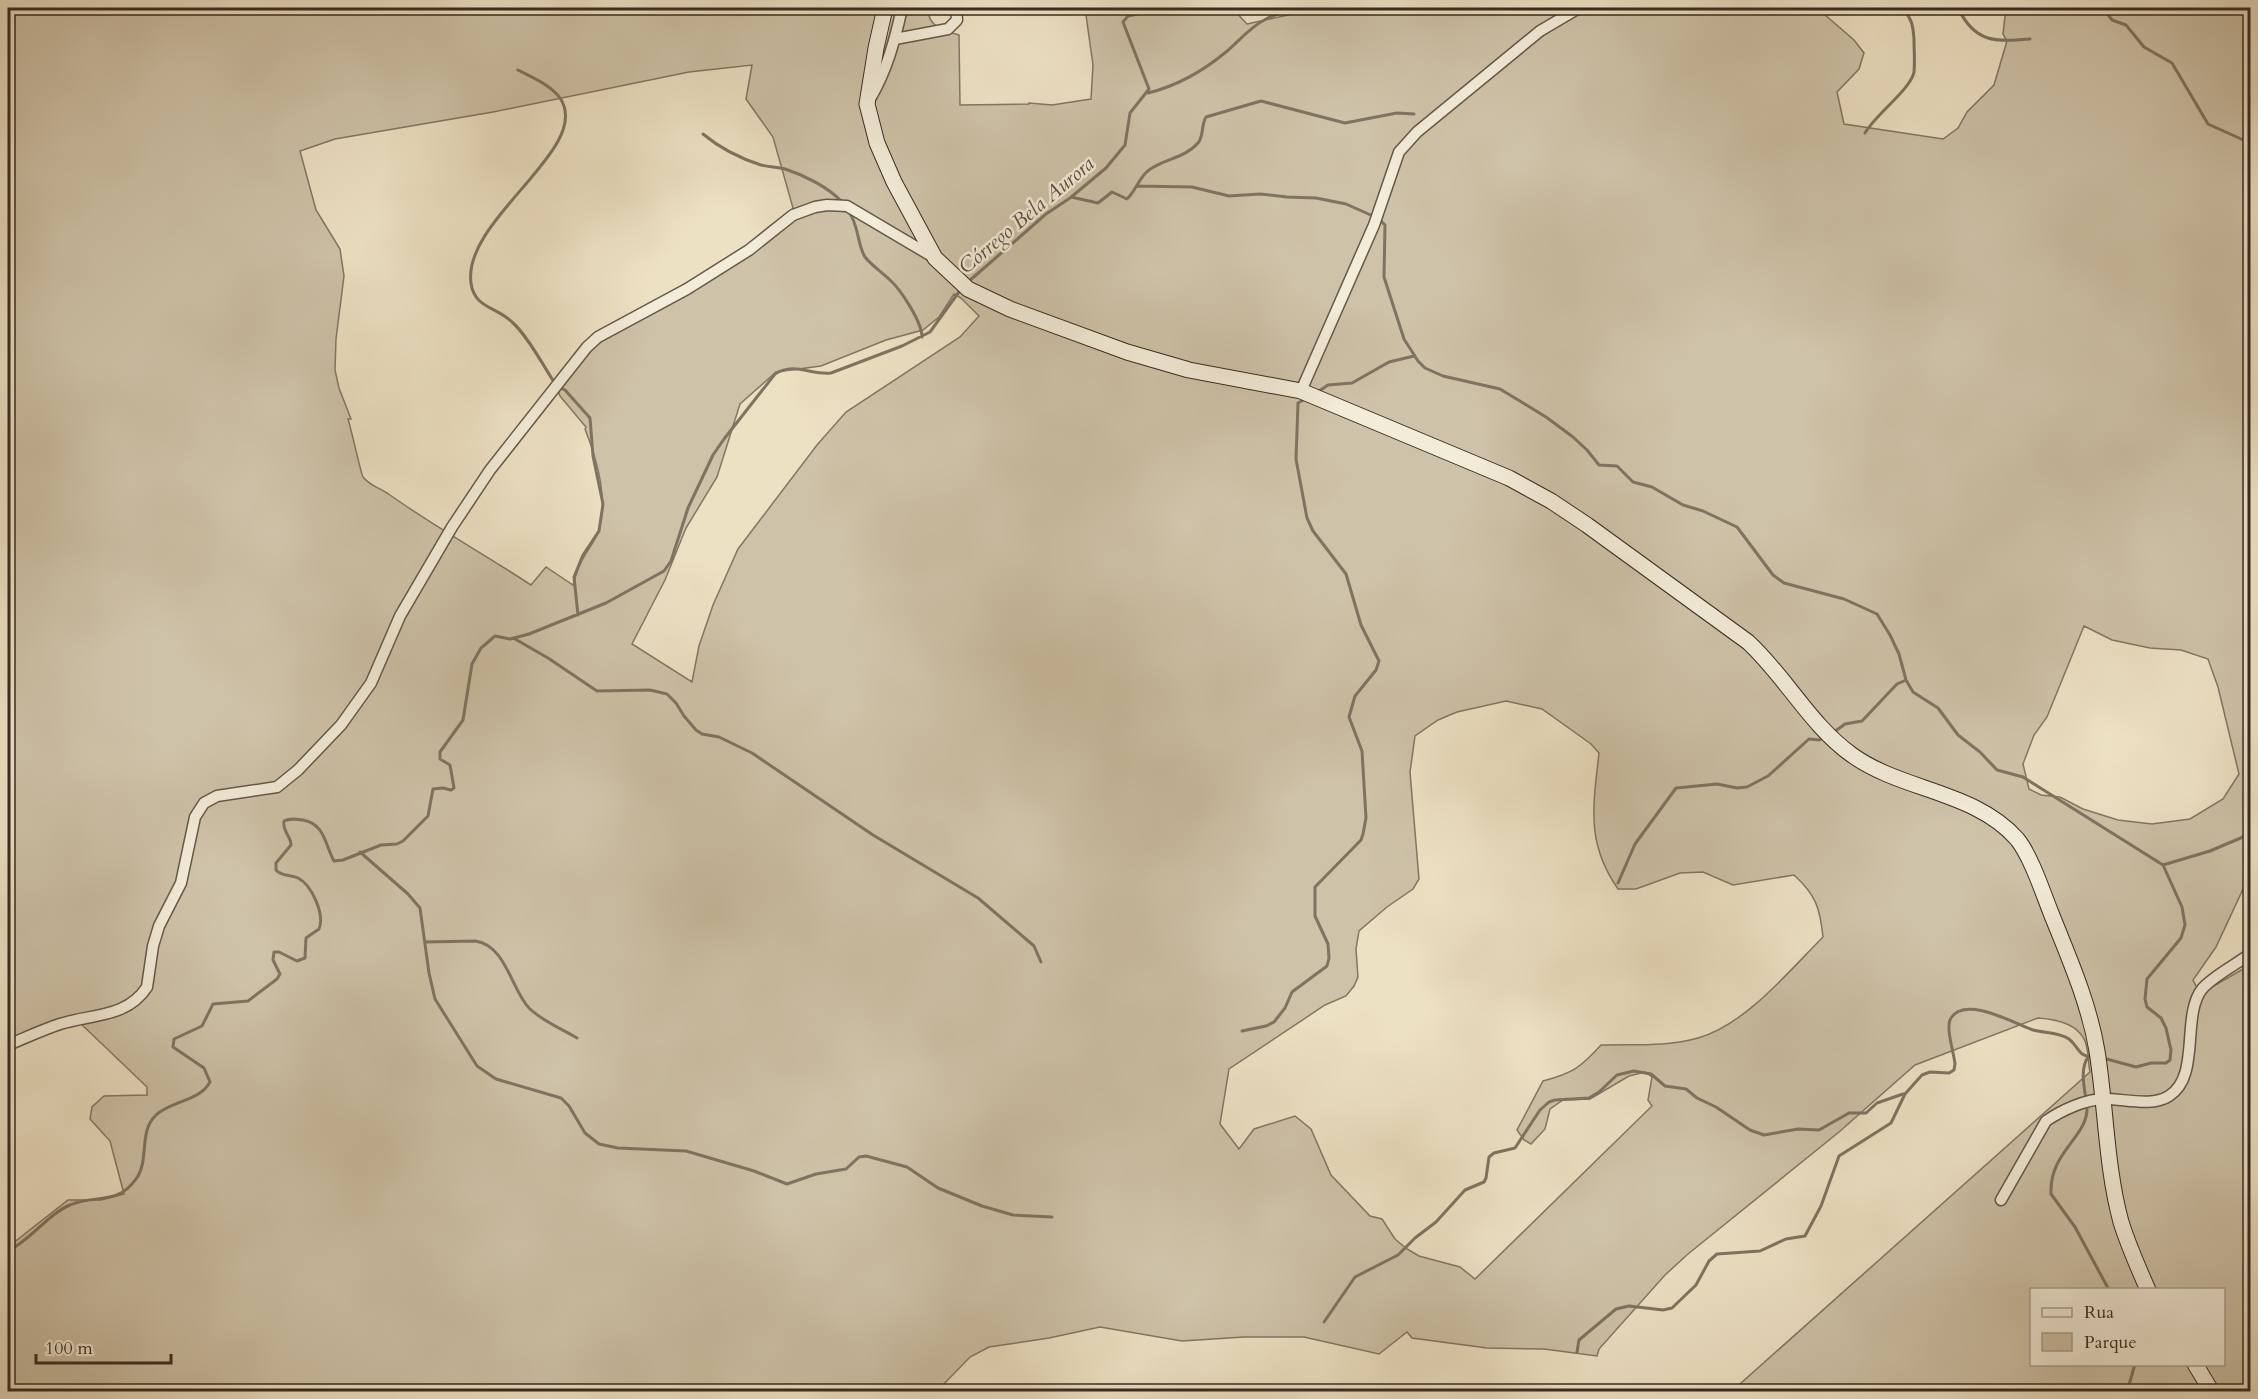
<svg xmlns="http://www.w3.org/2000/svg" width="2258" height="1399" viewBox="0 0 2258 1399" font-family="Cardo,serif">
<rect width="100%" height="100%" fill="#ede1c4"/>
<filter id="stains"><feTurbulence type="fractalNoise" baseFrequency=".00333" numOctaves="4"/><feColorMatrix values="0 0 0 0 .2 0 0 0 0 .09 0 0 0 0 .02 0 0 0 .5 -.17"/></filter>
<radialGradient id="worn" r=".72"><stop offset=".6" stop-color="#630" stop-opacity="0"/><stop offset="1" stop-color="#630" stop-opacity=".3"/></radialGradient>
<path fill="#cec2a8" stroke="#827665" stroke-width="1.5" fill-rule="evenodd" d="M 8,8 L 928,8 C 927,26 944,31 959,35 L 960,105 L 1029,104 L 1029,103 L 1052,105 L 1091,99 L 1093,65 L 1085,8 L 1232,8 L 1247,24 L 1320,8 L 1817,8 L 1854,40 L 1864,53 L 1859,69 L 1837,92 L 1844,124 L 1943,139 L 1958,128 L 1967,112 L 1994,85 L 2007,41 L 2003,34 L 2006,8 L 2250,8 L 2250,874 L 2216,947 L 2193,980 L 2200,994 L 2250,965 L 2250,1391 L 1763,1392 L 1740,1384 L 2090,1072 C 2088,1063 2089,1047 2084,1039 C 2076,1023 2053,1019 2038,1018 L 1915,1065 L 1839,1132 L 1688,1254 L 1665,1275 L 1599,1349 L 1597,1356 L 1544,1349 L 1487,1348 L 1412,1338 L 1407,1332 L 1379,1354 L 1304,1337 L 1244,1337 L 1182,1341 L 1100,1327 L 1049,1338 L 989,1347 L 970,1357 L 937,1391 L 8,1391 L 8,1247 L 68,1200 L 101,1200 L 124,1194 L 110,1141 L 90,1119 L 92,1107 L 104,1096 L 147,1095 L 147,1087 L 78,1021 L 8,1042 ZM 752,65 L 746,99 L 773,137 L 793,208 L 782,221 L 708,280 L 595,344 L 555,384 L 560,396 L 586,427 L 585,429 C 597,460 610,502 597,535 C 594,542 589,548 585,555 C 579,564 576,574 573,585 L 546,567 L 531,585 C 484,554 435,527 390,495 C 381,488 371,487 363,477 C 361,474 351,428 348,419 L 351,419 L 339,388 L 335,370 L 336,339 L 344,276 L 340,249 L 316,210 L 300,151 L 335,139 L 493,112 L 689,72 ZM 954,294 L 961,298 L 979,316 L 960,337 L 846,412 L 817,445 L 738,549 L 713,605 L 699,646 L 692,682 L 632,644 L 665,580 L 686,528 L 717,477 L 740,404 L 776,372 L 821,366 L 886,340 L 923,330 L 939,317 ZM 2084,626 L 2112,640 L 2150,648 L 2181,650 L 2208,659 L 2218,687 L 2239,774 L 2223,799 L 2190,819 L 2152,824 L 2118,820 L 2083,809 L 2060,797 L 2041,795 L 2029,789 L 2023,764 L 2034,735 L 2047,717 ZM 1506,701 L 1542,709 L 1591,744 L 1599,753 C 1593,807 1586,843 1618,889 L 1636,889 L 1680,873 L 1703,872 L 1733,885 L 1794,875 C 1816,895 1820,908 1823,937 C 1789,971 1745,1025 1698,1038 C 1667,1047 1632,1044 1601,1045 C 1580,1068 1573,1073 1543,1081 L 1517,1130 L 1524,1140 L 1531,1144 L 1545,1129 L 1550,1109 L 1563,1100 L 1590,1099 L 1629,1076 L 1645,1072 L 1652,1077 L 1648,1100 L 1652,1106 L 1475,1279 L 1460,1267 L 1419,1256 L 1407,1249 L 1395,1239 L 1382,1219 L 1370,1216 L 1331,1175 L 1311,1129 L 1295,1116 L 1254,1129 L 1239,1149 L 1220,1124 L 1229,1069 L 1325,1005 L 1346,996 L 1354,986 L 1358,977 L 1356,949 L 1359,931 L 1387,907 L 1413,889 L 1419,879 L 1410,772 L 1415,736 L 1438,720 L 1457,712 ZM 2032,1290 L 2224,1290 L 2224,1364 L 2032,1364 Z"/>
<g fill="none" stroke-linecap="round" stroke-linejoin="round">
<path stroke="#7f7362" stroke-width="3" d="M 1958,8 C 1975,43 1995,42 2030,39
M 2103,8 L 2112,20 L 2126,25 L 2144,47 L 2172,63 L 2208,124 L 2250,143
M 518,70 C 531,77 551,85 560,98 C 594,148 462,219 471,283 C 474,308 497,307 512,322 C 527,335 543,365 554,382
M 1148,93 C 1177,86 1203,71 1226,52 C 1239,41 1250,27 1266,19 C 1279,12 1296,9 1311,8
M 1865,133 C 1875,115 1911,89 1914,72 C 1915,62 1914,50 1914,39 C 1913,26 1912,16 1900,8
M 703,134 C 721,149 739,158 761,165 C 769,167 777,167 785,169 C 804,175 828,187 842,202
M 1137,186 L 1192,187 L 1229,196 L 1260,194 L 1287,197 L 1316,198 L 1346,204 L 1373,216
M 1071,197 L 1098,203 L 1112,192 L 1127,199 C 1136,191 1139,177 1149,170 C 1164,159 1185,158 1198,143 C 1204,136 1201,125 1206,117 L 1261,101 L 1345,123 L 1397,113 L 1414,114
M 849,212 C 859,226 857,244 865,257 C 872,266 882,272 890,280 C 901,290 922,322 922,337
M 1379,219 L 1385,225 L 1384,277 L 1404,339 L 1418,361 L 1425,368 L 1443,376 L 1500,389 L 1546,417 L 1573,437 L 1587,450 L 1599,465 L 1617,466 L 1633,482 L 1652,487 L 1683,505 L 1703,511 L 1737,527 L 1773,575 L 1784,583 L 1844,599 L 1877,614 L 1890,635 L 1899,654 L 1906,680 L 1913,692 L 1938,708 L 1958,735 L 1980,752 L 1997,770 L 2023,777 L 2163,865 L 2182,907 L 2185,925 L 2181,938 L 2147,979 L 2145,999 L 2147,1007 L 2161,1018 L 2166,1028 L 2171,1050 L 2170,1060 L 2166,1063 L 2151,1063 L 2136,1067 L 2103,1058
M 968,282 L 1046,214 L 1070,198 L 1106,168 L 1125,145 L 1130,113 L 1149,89 L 1123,22 L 1128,16 L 1147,12 L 1150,8
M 559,387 L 565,390 L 590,418 L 593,456 L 603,504 L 599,531 L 583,555 L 574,577 L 578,615
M 1316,393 L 1328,385 L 1352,383 L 1389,362 L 1414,356
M 515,639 L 548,658 L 597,691 L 650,690 L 667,694 L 676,703 L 684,716 L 696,730 L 702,734 L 719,737 L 752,753 L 873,835 L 978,898 L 1034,946 L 1041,962
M 1834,732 L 1845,724 L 1862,721 L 1897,684 L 1906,680
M 360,852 L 408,894 L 420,908 L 429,973 L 435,999 L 477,1066 L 496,1079 L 561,1098 L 569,1106 L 585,1133 L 599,1144 L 618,1148 L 686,1151 L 754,1171 L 787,1184 L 816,1174 L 846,1169 L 859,1157 L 866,1156 L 907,1167 L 938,1188 L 982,1206 L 1013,1215 L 1052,1217
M 2163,865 L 2210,851 L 2250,834
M 1618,883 L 1635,844 L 1676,788 L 1717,784 L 1737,788 L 1747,787 L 1768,776 L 1809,739 L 1819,740 L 1823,738
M 425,942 L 475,941 C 506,945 511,989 529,1008 C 542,1021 562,1029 577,1038
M 1242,1031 L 1266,1026 L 1274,1022 L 1285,1008 L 1292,992 L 1327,966 L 1329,958 L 1328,944 L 1315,916 L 1315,887 L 1361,840 L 1363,834 L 1366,818 L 1362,751 L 1349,717 L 1355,696 L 1376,670 L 1379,661 L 1361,625 L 1346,574 L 1313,531 L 1307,518 L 1296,459 L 1298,403 L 1305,399
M 2086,1099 C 2084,1086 2080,1069 2088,1057
M 2087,1106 C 2089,1137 2049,1151 2051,1194 L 2075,1227 L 2109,1290
M 8,1251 C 31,1240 48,1214 70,1205 C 95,1194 117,1206 136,1179 C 150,1160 138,1132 156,1115 C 171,1101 200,1101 210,1082 L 204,1068 L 173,1047 L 174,1039 L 202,1026 L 213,1004 L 248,1001 L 277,979 L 280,974 L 273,960 L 274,952 L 279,952 L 297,961 L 305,958 L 306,938 L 319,929 C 325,915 312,885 298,878 C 290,874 282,877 276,870 L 276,863 L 291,845 C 291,836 282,831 284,821 C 290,818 296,819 303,820 C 325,824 325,845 334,861 L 343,860 L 381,845 L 397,844 L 403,841 L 428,816 L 433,789 L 443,788 L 451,790 L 454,788 L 450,765 L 440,759 L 440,752 L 463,720 L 472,664 L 481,648 L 495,636 L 510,639 L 529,634 L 606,603 L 664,571 L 671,561 L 688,508 L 713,455 L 724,439 L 775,374 C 795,362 810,375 831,373 L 902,346 L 930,332 L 961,289
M 1324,1322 L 1355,1277 L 1398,1255 L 1415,1238 L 1436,1222 L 1465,1190 L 1484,1182 L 1486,1178 L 1489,1157 L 1494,1153 L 1515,1148 L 1540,1110 L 1549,1102 L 1555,1100 L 1589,1098 L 1599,1092 L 1617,1075 L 1634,1071 L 1651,1074 L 1665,1086 L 1686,1089 L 1697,1098 L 1716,1107 L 1750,1130 L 1764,1135 L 1798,1129 L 1819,1130 L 1849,1113 L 1866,1113 L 1877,1103 L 1903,1094
M 1577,1352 L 1579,1340 L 1616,1309 L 1629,1306 L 1663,1310 L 1672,1308 L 1696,1285 L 1709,1261 L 1717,1254 L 1760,1251 L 1786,1239 L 1805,1236 L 1821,1206 L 1839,1156 L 1891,1123 L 1905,1094 L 1922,1075 L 1930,1072 L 1949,1073 L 1954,1070 L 1955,1064 C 1954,1053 1945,1027 1951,1018 C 1966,995 2015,1024 2033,1030 C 2044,1033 2060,1032 2069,1039 C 2079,1047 2079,1058 2094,1057
M 2127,1392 L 2135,1364"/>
<defs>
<path id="minor" d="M 895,39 L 948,29 L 957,20 L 956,8
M 870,99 C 887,70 895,40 902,8
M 1301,391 L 1374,225 L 1399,152 L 1417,132 L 1540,31 L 1579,8
M 8,1045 C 25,1038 42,1030 60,1024 C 91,1014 127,1018 147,987 L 153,946 L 159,926 L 181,883 L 195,817 L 204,803 L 217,796 L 277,787 L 298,770 L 341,725 L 371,683 L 400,616 L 452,527 L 490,470 L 587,347 L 598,337 L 687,289 L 749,250 L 793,215 L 815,207 L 827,205 L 847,206 L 935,258
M 2001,1200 L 2046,1121 C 2062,1110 2086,1099 2105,1099 C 2125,1099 2152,1107 2169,1096 C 2201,1076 2181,1016 2202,989 C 2213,976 2237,964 2250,954"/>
<path id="secondary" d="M 885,8 L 876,48 L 867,104 L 877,143 L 894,182 L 935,258 L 968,289 L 1010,309 L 1127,352 L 1189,370 L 1301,391 L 1509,478 L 1551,501 L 1587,525 L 1748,642 C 1786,677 1810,725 1852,755 C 1902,791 1975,791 2017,839 C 2031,856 2043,893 2051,913 C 2069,958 2089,1003 2097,1051 C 2106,1107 2106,1167 2121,1222 C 2128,1245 2138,1267 2148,1290
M 2195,1364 L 2212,1392"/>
</defs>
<use href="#minor" stroke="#64584a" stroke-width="13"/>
<use href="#secondary" stroke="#372b22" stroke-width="17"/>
<use href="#minor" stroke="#f3ecd9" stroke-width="10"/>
<use href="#secondary" stroke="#f3ecd9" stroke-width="15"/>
</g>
<g text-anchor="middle" stroke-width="5" stroke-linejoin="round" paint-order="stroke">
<g font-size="21" font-style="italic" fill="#5b4f42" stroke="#f3ecd9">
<text transform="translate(1026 215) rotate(-40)" y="7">Córrego Bela Aurora</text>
</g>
</g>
<rect width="2258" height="1399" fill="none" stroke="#ede1c4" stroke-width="30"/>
<rect x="9" y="9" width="2240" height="1381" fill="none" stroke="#372b22" stroke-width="3"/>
<rect x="15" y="15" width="2228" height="1369" fill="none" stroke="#372b22" stroke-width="1.5"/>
<rect x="2030" y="1288" width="195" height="78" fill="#f3ecd9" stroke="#a89f90" stroke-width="1.5"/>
<rect x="2042" y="1308" width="30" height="9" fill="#f3ecd9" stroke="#a89f90" stroke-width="1.5"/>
<text x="2084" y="1318" font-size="18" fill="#372b22">Rua</text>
<rect x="2042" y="1333" width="30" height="18" fill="#cec2a8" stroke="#a89f90" stroke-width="1.5"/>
<text x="2084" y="1348" font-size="18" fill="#372b22">Parque</text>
<path d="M36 1354v9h135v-9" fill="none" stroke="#372b22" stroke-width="3"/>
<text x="45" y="1354" font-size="18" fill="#372b22" stroke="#f3ecd9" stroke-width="4.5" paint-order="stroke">100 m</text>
<rect width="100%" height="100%" filter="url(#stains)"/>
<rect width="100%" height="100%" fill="url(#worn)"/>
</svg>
